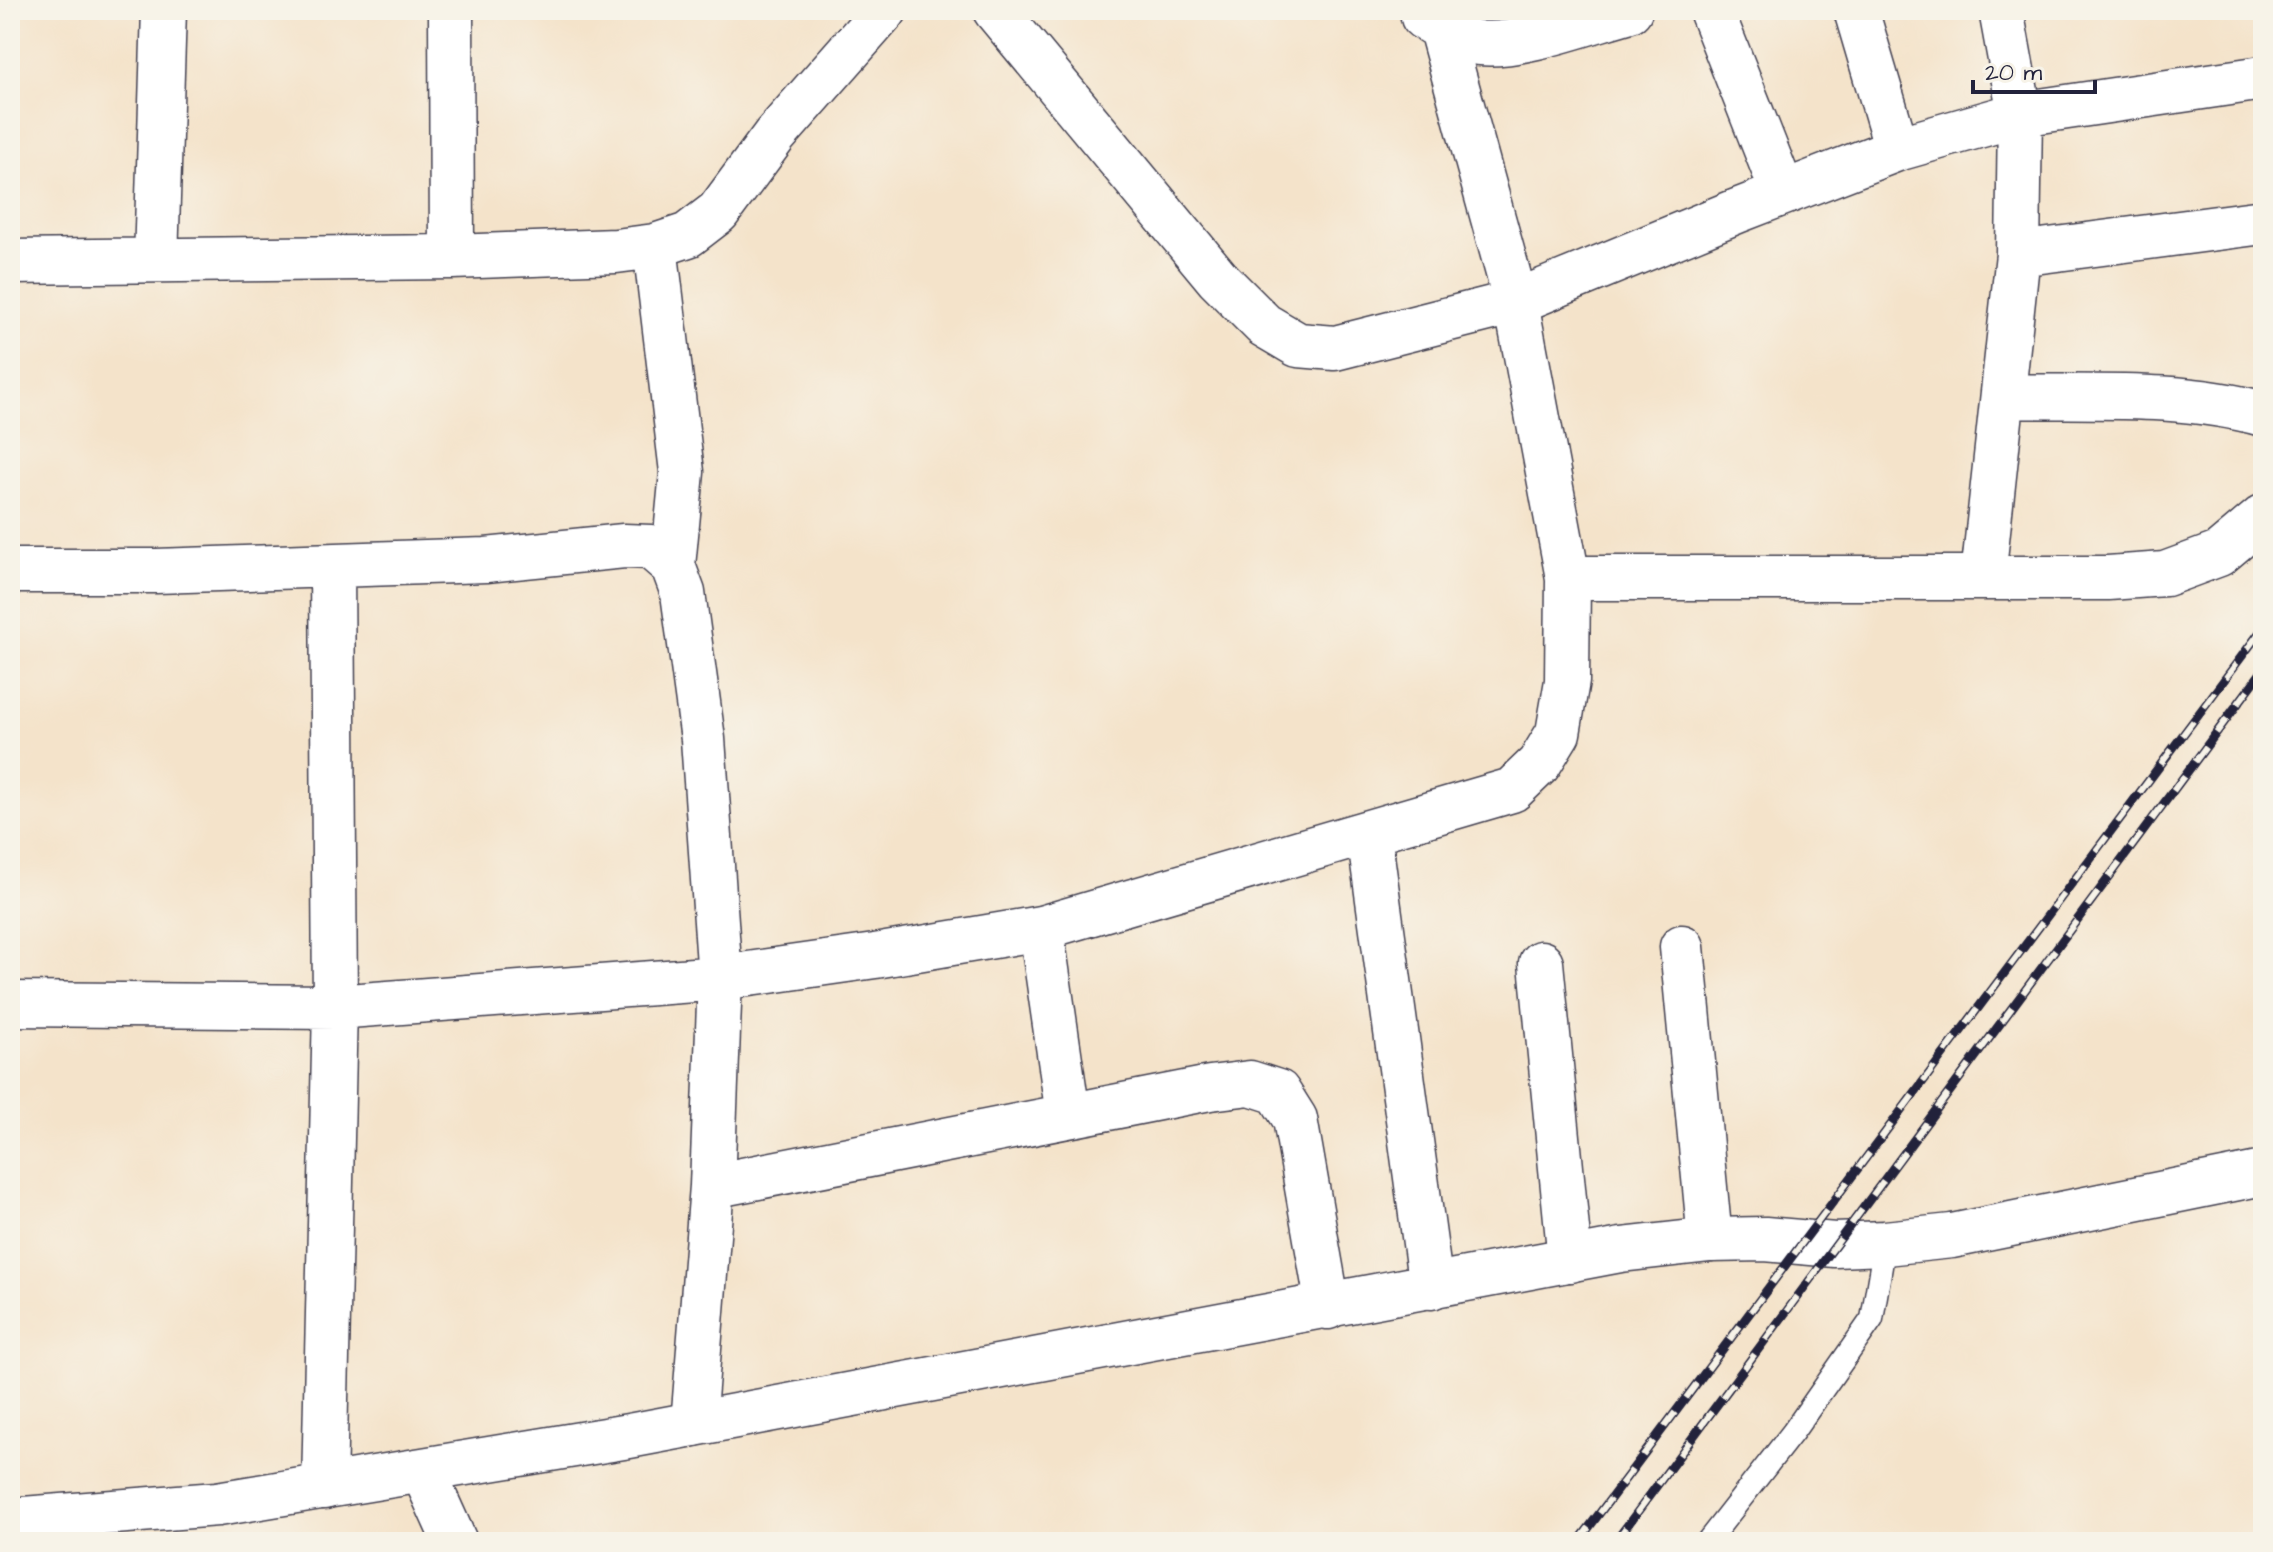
<svg xmlns="http://www.w3.org/2000/svg" width="2273" height="1552" viewBox="0 0 2273 1552" font-family="'Architects Daughter',sans-serif">
<rect width="100%" height="100%" fill="#f7f3e8"/>
<filter id="ink" filterUnits="userSpaceOnUse"><feTurbulence type="fractalNoise" baseFrequency=".0125" numOctaves="2"/><feDisplacementMap in="SourceGraphic" scale="16" xChannelSelector="R" yChannelSelector="G"/><feConvolveMatrix kernelMatrix="1 2 1 2 8 2 1 2 1" color-interpolation-filters="sRGB"/></filter>
<filter id="wash" filterUnits="userSpaceOnUse"><feTurbulence type="fractalNoise" baseFrequency=".006" numOctaves="4" result="noise"/><feDisplacementMap in="SourceGraphic" scale="32" xChannelSelector="R" yChannelSelector="G"/><feGaussianBlur stdDeviation="1.8" result="paint"/><feColorMatrix in="noise" values="0 0 0 0 0 0 0 0 0 0 0 0 0 0 0 0 0 1.4 0 .05"/><feComposite in="paint" operator="in"/></filter>
<g filter="url(#wash)">
<rect width="100%" height="100%" fill="#f4e3ca"/>
</g>
<g filter="url(#ink)">
<g fill="none" stroke-linecap="round" stroke-linejoin="round">
<defs>
<path id="lane" d="M 1707,1542 L 1793,1432 L 1872,1319 L 1885,1243"/>
<path id="street" d="M 451,10 L 452,257
M 995,10 L 1218,279 L 1264,325 L 1298,345 L 1335,348 L 1516,302 L 1737,211 L 1897,149 L 2020,114 L 2263,78
M 1711,10 L 1783,193
M 1856,10 L 1897,149
M 1423,17 C 1439,28 1459,40 1479,43 C 1519,48 1590,21 1630,10
M 655,246 L 682,472 L 673,566
M 2018,254 L 2263,222
M 156,260 L 164,10
M 10,262 L 452,257 L 616,251 L 655,246 L 688,235 L 718,212 L 775,135 L 885,10
M 2003,396 C 2089,398 2180,391 2263,414
M 10,571 L 156,571 L 486,560 L 624,546 L 651,547 L 673,566 L 683,593 L 703,739 L 720,978 L 712,1186 L 693,1424
M 1983,577 L 2018,254 L 2020,114 L 2001,10
M 1568,578 L 2108,578 L 2165,574 L 2219,554 L 2263,517
M 1369,834 L 1431,1287
M 1041,928 L 1068,1115
M 1682,947 L 1710,1240
M 1541,963 L 1570,1260
M 10,1004 L 335,1007 L 720,978 L 875,956 L 1041,928 L 1512,790 L 1539,764 L 1558,733 L 1567,681 L 1568,578 L 1516,302 L 1441,29 L 1442,10
M 712,1186 L 1210,1088 L 1250,1083 L 1278,1092 L 1295,1119 L 1328,1307
M 423,1471 L 455,1542
M 324,1487 L 335,1007 L 332,566"/>
<path id="secondary" d="M 10,1520 L 217,1504 L 629,1436 L 1621,1250 L 1710,1240 L 1765,1239 L 1835,1245 L 1885,1243 L 1952,1236 L 2263,1173"/>
</defs>
<use href="#lane" stroke="#423f50" stroke-width="25"/>
<use href="#street" stroke="#423f50" stroke-width="47"/>
<use href="#secondary" stroke="#423f50" stroke-width="47"/>
<use href="#lane" stroke="#fff" stroke-width="22"/>
<use href="#street" stroke="#fff" stroke-width="44"/>
<use href="#secondary" stroke="#fff" stroke-width="44"/>
<defs>
<path id="rail" d="M 1578,1542 L 2263,628
M 1615,1542 L 2263,670"/>
</defs>
<use href="#rail" stroke="#22223b" stroke-width="9"/>
<use href="#rail" stroke="#f7f3e8" stroke-width="6" stroke-dasharray="18" stroke-linecap="butt"/>
</g>
</g>
<rect width="2273" height="1552" fill="none" stroke="#f7f3e8" stroke-width="40"/>
<path d="M1973 80v12h122v-12" fill="none" stroke="#22223b" stroke-width="4"/>
<text x="1985" y="80" font-size="24" fill="#22223b" stroke="#f7f3e8" stroke-width="6" paint-order="stroke">20 m</text>
</svg>
